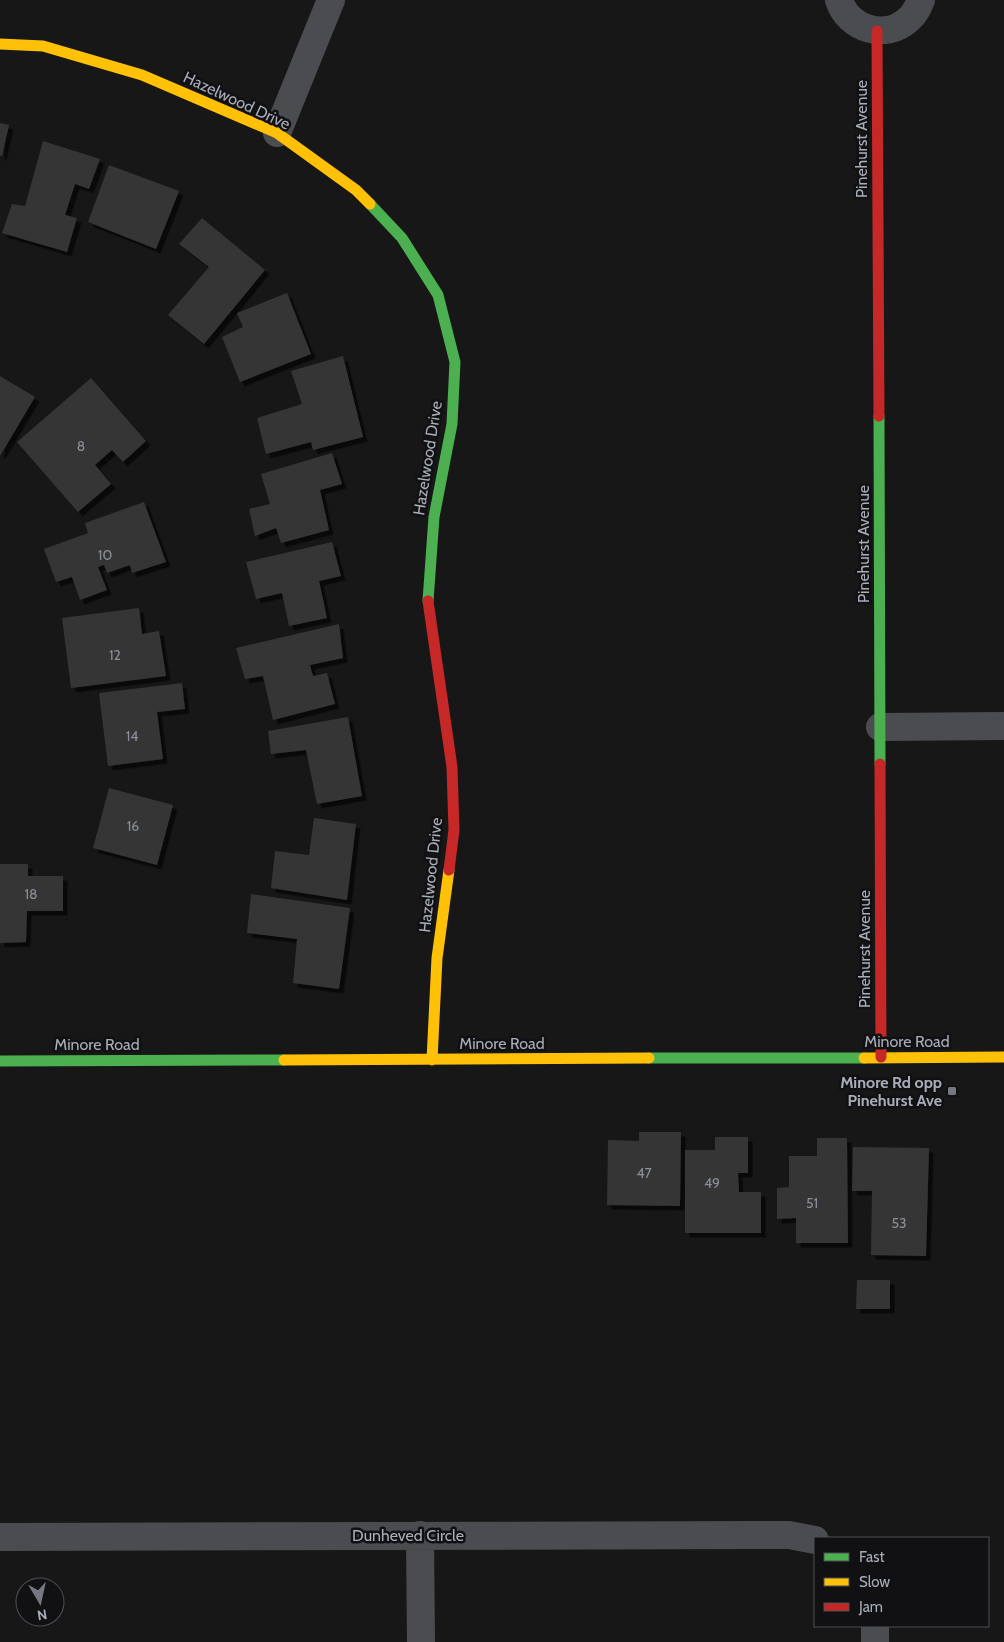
<svg xmlns="http://www.w3.org/2000/svg" width="1004" height="1642" viewBox="0 0 1004 1642" font-family="Cabin,sans-serif">
<defs>
<filter id="shadow"><feDropShadow dx="4.5" dy="4.5" stdDeviation="0" flood-color="#0009"/></filter>
</defs>
<rect width="100%" height="100%" fill="#171717"/>
<path fill="#353536" filter="url(#shadow)" d="M 0,123 L 9,125 L 2,156 L 0,156 Z
M 43,141 L 100,159 L 89,189 L 75,184 L 65,215 L 77,218 L 67,252 L 2,233 L 12,204 L 25,206 Z
M 109,165 L 179,191 L 156,249 L 88,222 Z
M 202,218 L 265,270 L 204,344 L 168,315 L 209,267 L 179,244 Z
M 287,293 L 311,354 L 240,382 L 222,337 L 243,327 L 237,313 Z
M 343,356 L 363,437 L 313,450 L 311,442 L 266,454 L 257,418 L 302,404 L 291,371 Z
M 0,376 L 35,397 L 0,456 Z
M 91,378 L 146,441 L 123,462 L 112,450 L 95,465 L 111,484 L 78,512 L 17,442 Z
M 332,453 L 342,484 L 320,490 L 329,530 L 281,543 L 276,528 L 255,536 L 249,509 L 270,504 L 261,474 Z
M 144,502 L 166,562 L 132,573 L 130,565 L 107,573 L 104,565 L 98,567 L 107,590 L 80,600 L 72,577 L 56,582 L 44,549 L 88,533 L 85,523 Z
M 332,542 L 341,576 L 319,581 L 327,618 L 289,626 L 282,593 L 256,599 L 246,562 Z
M 139,608 L 142,634 L 159,631 L 166,676 L 71,688 L 62,618 Z
M 339,624 L 343,658 L 310,665 L 313,676 L 327,673 L 335,704 L 273,720 L 263,676 L 245,679 L 236,648 Z
M 182,683 L 185,709 L 157,712 L 163,759 L 108,766 L 99,693 Z
M 348,717 L 362,796 L 317,804 L 306,750 L 271,754 L 268,731 Z
M 109,788 L 173,805 L 157,865 L 93,848 Z
M 314,818 L 356,824 L 347,900 L 271,888 L 275,851 L 309,855 Z
M 0,864 L 28,864 L 28,876 L 63,876 L 63,911 L 27,911 L 26,942 L 0,943 Z
M 251,894 L 350,908 L 339,989 L 293,983 L 297,939 L 247,933 Z
M 639,1132 L 681,1132 L 680,1206 L 607,1205 L 608,1140 L 639,1141 Z
M 715,1137 L 748,1137 L 748,1173 L 738,1173 L 739,1192 L 761,1192 L 761,1233 L 685,1233 L 685,1150 L 715,1150 Z
M 817,1138 L 847,1138 L 848,1243 L 796,1243 L 796,1218 L 777,1219 L 777,1188 L 789,1187 L 789,1156 L 817,1156 Z
M 853,1147 L 929,1148 L 926,1256 L 871,1255 L 872,1191 L 852,1191 Z
M 857,1280 L 890,1280 L 890,1309 L 856,1309 Z"/>
<g fill="none" stroke-linecap="round" stroke-linejoin="round">
<path stroke="#4b4c50" stroke-width="28" d="M 839,0 C 848,29 886,41 909,19 C 915,14 918,7 921,0
M 277,133 L 331,0
M 880,727 L 1004,726
M 420,1535 L 421,1642
M 0,1537 L 789,1535 L 815,1540
M 875,1626 L 875,1642"/>
<path stroke="#4caf50" stroke-width="11" d="M 370,204 L 402,238 L 438,295 L 455,362 L 452,424 L 434,517 L 428,601
M 879,416 L 880,764
M 649,1058 L 864,1058
M 0,1061 L 284,1060"/>
<path stroke="#ffc107" stroke-width="11" d="M 0,44 L 43,46 L 142,75 L 277,133 L 356,190 L 370,204
M 864,1058 L 1004,1057
M 284,1060 L 649,1058
M 432,1060 L 437,958 L 449,870"/>
<path stroke="#c62828" stroke-width="11" d="M 877,31 L 879,416
M 428,601 L 452,767 L 454,830 L 449,870
M 880,764 L 881,1057"/>
</g>
<rect fill="#757880" stroke="#111113" stroke-width="2" x="947" y="1086" width="10" height="10" rx="2.5"/>
<g text-anchor="middle" stroke-width="5" stroke-linejoin="round" paint-order="stroke">
<g font-size="14" fill="#8b8f98">
<text x="81" y="451">8</text>
<text x="105" y="560">10</text>
<text x="115" y="660">12</text>
<text x="132" y="741">14</text>
<text x="133" y="831">16</text>
<text x="31" y="899">18</text>
<text x="644" y="1178">47</text>
<text x="712" y="1188">49</text>
<text x="812" y="1208">51</text>
<text x="899" y="1228">53</text>
</g>
<g font-size="16" fill="#a8adb8" stroke="#111113">
<text transform="translate(237 100) rotate(25)" y="6">Hazelwood Drive</text>
<text transform="translate(861 139) rotate(-90)" y="6">Pinehurst Avenue</text>
<text transform="translate(427 458) rotate(-81)" y="6">Hazelwood Drive</text>
<text transform="translate(863 544) rotate(-90)" y="6">Pinehurst Avenue</text>
<text transform="translate(430 875) rotate(-84)" y="6">Hazelwood Drive</text>
<text transform="translate(864 949) rotate(-90)" y="6">Pinehurst Avenue</text>
<text x="907" y="1047">Minore Road</text>
<text x="502" y="1049">Minore Road</text>
<text x="97" y="1050">Minore Road</text>
<text x="408" y="1541">Dunheved Circle</text>
</g>
<g font-size="16" font-weight="bold" fill="#a8adb8" stroke="#111113" text-anchor="end">
<text x="942" y="1088">Minore Rd opp<tspan x="942" dy="18">Pinehurst Ave</tspan></text>
</g>
</g>
<rect x="814" y="1537" width="175" height="90" fill="#111113" stroke="#4d4f55"/>
<rect x="824" y="1553" width="25" height="8" fill="#4caf50" stroke="#4d4f55"/>
<text x="859" y="1562" font-size="15" fill="#a8adb8">Fast</text>
<rect x="824" y="1578" width="25" height="8" fill="#ffc107" stroke="#4d4f55"/>
<text x="859" y="1587" font-size="15" fill="#a8adb8">Slow</text>
<rect x="824" y="1603" width="25" height="8" fill="#c62828" stroke="#4d4f55"/>
<text x="859" y="1612" font-size="15" fill="#a8adb8">Jam</text>
<g transform="translate(40 1602) rotate(171)"><circle r="24" fill="#111113" stroke="#4d4f55"/>
<path d="M0-4L9 19L0 12L-9 19Z" fill="#757880"/>
<text y="-8" font-size="14" font-weight="bold" text-anchor="middle" fill="#a8adb8">N</text>
</g>
</svg>
